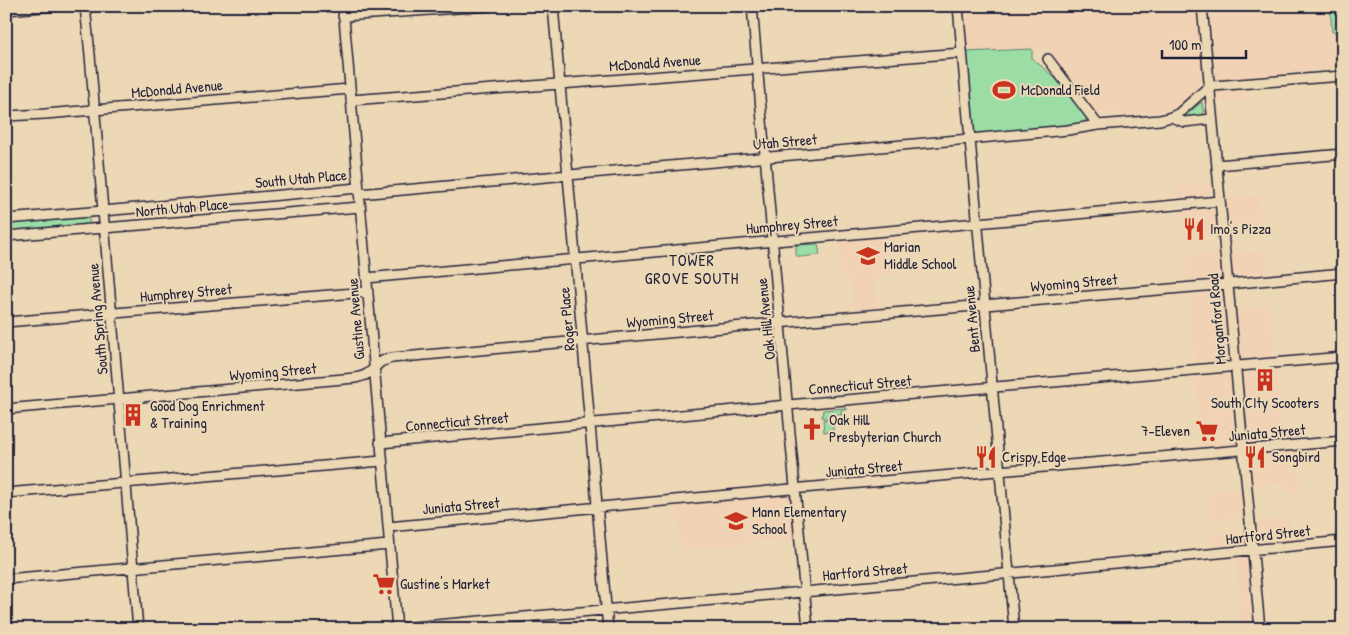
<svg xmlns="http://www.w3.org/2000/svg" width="1349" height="635" viewBox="0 0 1349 635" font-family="'Patrick Hand',sans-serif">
<rect width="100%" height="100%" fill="#edd8b6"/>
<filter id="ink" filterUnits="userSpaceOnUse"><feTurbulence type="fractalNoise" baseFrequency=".02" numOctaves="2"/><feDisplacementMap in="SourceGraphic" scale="10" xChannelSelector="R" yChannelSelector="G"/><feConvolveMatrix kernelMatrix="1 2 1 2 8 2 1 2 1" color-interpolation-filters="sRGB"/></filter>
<g filter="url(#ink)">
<path fill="#f2d2b5" d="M 961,6 L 1330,6 L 1332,32 L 1343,32 L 1343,68 L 1220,80 L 1204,84 L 1179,105 L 1162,112 L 1133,115 L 1112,113 L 1094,115 L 1047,48 L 965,52 Z
M 1247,88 L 1247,100 L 1217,103 L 1217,93 L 1218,91 Z
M 1213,184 L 1214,194 L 1212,196 L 1179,200 L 1178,187 Z
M 1259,195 L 1262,225 L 1229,229 L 1226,198 Z
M 1214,205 L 1218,236 L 1184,238 L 1181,207 Z
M 894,233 L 898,273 L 875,275 L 878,310 L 853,312 L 850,278 L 841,278 L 837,239 Z
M 1265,251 L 1267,276 L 1236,278 L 1233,277 L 1231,254 Z
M 1219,252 L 1222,276 L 1220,279 L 1187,283 L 1185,256 Z
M 1222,289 L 1229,361 L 1227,362 L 1195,365 L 1188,292 Z
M 1270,305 L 1275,358 L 1242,360 L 1240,358 L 1236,308 Z
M 1276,365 L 1282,441 L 1249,444 L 1242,371 L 1242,369 Z
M 1229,371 L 1231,372 L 1237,444 L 1232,446 L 1202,448 L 1194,373 Z
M 1298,447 L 1301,492 L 1287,494 L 1286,484 L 1252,487 L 1250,453 Z
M 1241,490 L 1244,517 L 1210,521 L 1207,493 Z
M 788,494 L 791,496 L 796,539 L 680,549 L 676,503 Z
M 1290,518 L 1292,541 L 1261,543 L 1258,543 L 1255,521 Z
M 1245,531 L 1246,545 L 1244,548 L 1212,551 L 1211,534 Z
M 1245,555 L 1247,557 L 1251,595 L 1238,596 L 1235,556 Z
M 1251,599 L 1254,629 L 1239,629 L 1237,600 Z"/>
<path fill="#9cdda6" stroke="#5f8070" d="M 1330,6 L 1343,6 L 1343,32 L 1332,32 Z
M 1032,49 L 1032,58 L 1055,78 L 1087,116 L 1084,124 L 977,134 L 974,133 L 965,52 Z
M 1202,102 L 1204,116 L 1187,119 L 1185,117 L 1186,115 Z
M 86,216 L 89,219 L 90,226 L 6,234 L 6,222 Z
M 818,244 L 820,255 L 800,257 L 797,256 L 796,254 L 796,245 Z
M 847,408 L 847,410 L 841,410 L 842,416 L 840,414 L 832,415 L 831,414 L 828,414 L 828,418 L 823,418 L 822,417 L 823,410 Z
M 828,419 L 829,421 L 832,421 L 832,423 L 833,423 L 833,431 L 824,432 L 823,420 Z"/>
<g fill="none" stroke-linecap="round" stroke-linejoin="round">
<defs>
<path id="minor" d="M 85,6 L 90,55 L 138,629
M 343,6 L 397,629
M 553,6 L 608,629
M 752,6 L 776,281 L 808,629
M 958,6 L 1014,629
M 1202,6 L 1260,629
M 6,10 L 55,6
M 343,16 L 488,6
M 1048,59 L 1098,125
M 351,100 L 962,53
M 6,116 L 45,114 L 350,89
M 1171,117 L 1184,122 L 1212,119
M 1217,165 L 1343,154
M 359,194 L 1068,130 L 1098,125 L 1160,120 L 1171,117 L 1178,114 L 1206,89 L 1213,86 L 1343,76
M 6,219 L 103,211 L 358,188
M 6,236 L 360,207
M 366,278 L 1220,201
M 6,322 L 367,292
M 6,409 L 355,378 C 359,377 364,376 367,374 C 379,366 375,362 392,358 L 788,322 L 1228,284 L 1343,273
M 380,443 L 788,405 L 1343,357
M 6,493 L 382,461
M 388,527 L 791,489 L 1343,441
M 6,579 L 389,545
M 390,629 L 1003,574 L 1343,541"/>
</defs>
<use href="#minor" stroke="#22223b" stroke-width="12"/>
<use href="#minor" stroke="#edd8b6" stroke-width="9"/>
</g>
</g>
<defs>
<symbol id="stadium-bare" viewBox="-9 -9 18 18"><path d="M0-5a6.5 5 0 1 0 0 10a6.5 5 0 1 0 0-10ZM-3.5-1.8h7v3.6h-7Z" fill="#c8321e" stroke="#edd8b6" stroke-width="2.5" paint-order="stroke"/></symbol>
<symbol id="restaurant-bare" viewBox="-9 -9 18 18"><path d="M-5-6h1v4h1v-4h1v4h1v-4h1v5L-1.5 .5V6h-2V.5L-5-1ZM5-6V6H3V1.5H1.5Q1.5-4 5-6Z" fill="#c8321e" stroke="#edd8b6" stroke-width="2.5" paint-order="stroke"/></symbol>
<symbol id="school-bare" viewBox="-9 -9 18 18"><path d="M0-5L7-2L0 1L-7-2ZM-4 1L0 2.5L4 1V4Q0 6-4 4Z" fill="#c8321e" stroke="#edd8b6" stroke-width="2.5" paint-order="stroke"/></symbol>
<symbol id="building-bare" viewBox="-9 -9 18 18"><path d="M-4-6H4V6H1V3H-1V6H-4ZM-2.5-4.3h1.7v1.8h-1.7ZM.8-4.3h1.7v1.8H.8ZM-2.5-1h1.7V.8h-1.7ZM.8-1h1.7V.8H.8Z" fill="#c8321e" stroke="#edd8b6" stroke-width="2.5" paint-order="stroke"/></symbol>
<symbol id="church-bare" viewBox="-9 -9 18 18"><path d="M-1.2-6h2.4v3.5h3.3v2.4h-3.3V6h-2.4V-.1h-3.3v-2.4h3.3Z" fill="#c8321e" stroke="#edd8b6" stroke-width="2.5" paint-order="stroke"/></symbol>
<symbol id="supermarket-bare" viewBox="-9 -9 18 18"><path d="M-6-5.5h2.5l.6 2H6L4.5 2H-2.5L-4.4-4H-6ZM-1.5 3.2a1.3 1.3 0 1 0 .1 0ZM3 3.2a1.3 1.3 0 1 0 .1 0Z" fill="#c8321e" stroke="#edd8b6" stroke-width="2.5" paint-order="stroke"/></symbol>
</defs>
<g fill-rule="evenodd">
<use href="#stadium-bare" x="988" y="74" width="32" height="32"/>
<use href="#restaurant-bare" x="1178" y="213" width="32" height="32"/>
<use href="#school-bare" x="852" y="240" width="32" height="32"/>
<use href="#building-bare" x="1249" y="364" width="32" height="32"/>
<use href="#building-bare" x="117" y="399" width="32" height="32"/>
<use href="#church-bare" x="796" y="413" width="32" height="32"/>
<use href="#supermarket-bare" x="1191" y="415" width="32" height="32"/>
<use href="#restaurant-bare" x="970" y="441" width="32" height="32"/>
<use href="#restaurant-bare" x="1239" y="441" width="32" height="32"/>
<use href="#school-bare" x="720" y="505" width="32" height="32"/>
<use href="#supermarket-bare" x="368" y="568" width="32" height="32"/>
</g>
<g text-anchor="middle" stroke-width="4" stroke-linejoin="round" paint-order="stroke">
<g font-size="15" fill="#22223b" stroke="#edd8b6">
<text transform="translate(655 63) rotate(-4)" y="5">McDonald Avenue</text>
<text transform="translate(177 89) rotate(-5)" y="5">McDonald Avenue</text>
<text transform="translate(785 142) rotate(-5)" y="5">Utah Street</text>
<text transform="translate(301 179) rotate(-5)" y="5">South Utah Place</text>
<text transform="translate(182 208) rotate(-5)" y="5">North Utah Place</text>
<text transform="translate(792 225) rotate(-5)" y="5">Humphrey Street</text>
<text transform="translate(1074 283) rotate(-5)" y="5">Wyoming Street</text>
<text transform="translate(186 293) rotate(-5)" y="5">Humphrey Street</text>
<text transform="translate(98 319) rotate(-95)" y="5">South Spring Avenue</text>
<text transform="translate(356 319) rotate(-95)" y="5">Gustine Avenue</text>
<text transform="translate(567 319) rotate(-95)" y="5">Roger Place</text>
<text transform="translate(670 319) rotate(-5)" y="5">Wyoming Street</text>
<text transform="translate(766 319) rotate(-96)" y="5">Oak Hill Avenue</text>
<text transform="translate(972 319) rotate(-95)" y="5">Bent Avenue</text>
<text transform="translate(1217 319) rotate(-95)" y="5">Morganford Road</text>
<text transform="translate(273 372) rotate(-5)" y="5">Wyoming Street</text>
<text transform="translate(860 385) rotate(-5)" y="5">Connecticut Street</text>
<text transform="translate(457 422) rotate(-5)" y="5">Connecticut Street</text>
<text transform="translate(1267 433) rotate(-5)" y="5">Juniata Street</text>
<text transform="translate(864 469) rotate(-5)" y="5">Juniata Street</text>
<text transform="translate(461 506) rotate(-5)" y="5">Juniata Street</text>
<text transform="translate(1268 535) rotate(-6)" y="5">Hartford Street</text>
<text transform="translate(865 572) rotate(-5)" y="5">Hartford Street</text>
</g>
<g font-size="15" fill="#22223b" stroke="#edd8b6" text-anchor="start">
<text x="1021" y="95">McDonald Field</text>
<text x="1210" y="234">Imo's Pizza</text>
<text x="884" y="252">Marian<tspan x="884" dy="17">Middle School</tspan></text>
<text x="1265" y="408" text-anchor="middle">South CIty Scooters</text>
<text x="150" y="411">Good Dog Enrichment<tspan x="150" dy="17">&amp; Training</tspan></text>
<text x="829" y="425">Oak Hill<tspan x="829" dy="17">Presbyterian Church</tspan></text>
<text x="1190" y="436" text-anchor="end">7-Eleven</text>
<text x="1002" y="462">Crispy Edge</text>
<text x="1272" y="462">Songbird</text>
<text x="752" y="517">Mann Elementary<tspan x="752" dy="17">School</tspan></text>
<text x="400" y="589">Gustine's Market</text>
</g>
<g font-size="16" letter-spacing="1" fill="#22223b" stroke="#edd8b6">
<text x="692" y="266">TOWER<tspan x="692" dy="18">GROVE SOUTH</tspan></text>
</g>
</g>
<rect width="1349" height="635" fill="none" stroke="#edd8b6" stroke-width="25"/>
<rect x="12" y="12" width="1324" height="610" fill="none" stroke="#22223b" stroke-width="2" filter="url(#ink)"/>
<path d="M1162 50v8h84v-8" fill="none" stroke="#22223b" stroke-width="2.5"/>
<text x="1169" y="50" font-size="15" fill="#22223b" stroke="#edd8b6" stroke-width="4" paint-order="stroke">100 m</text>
</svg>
